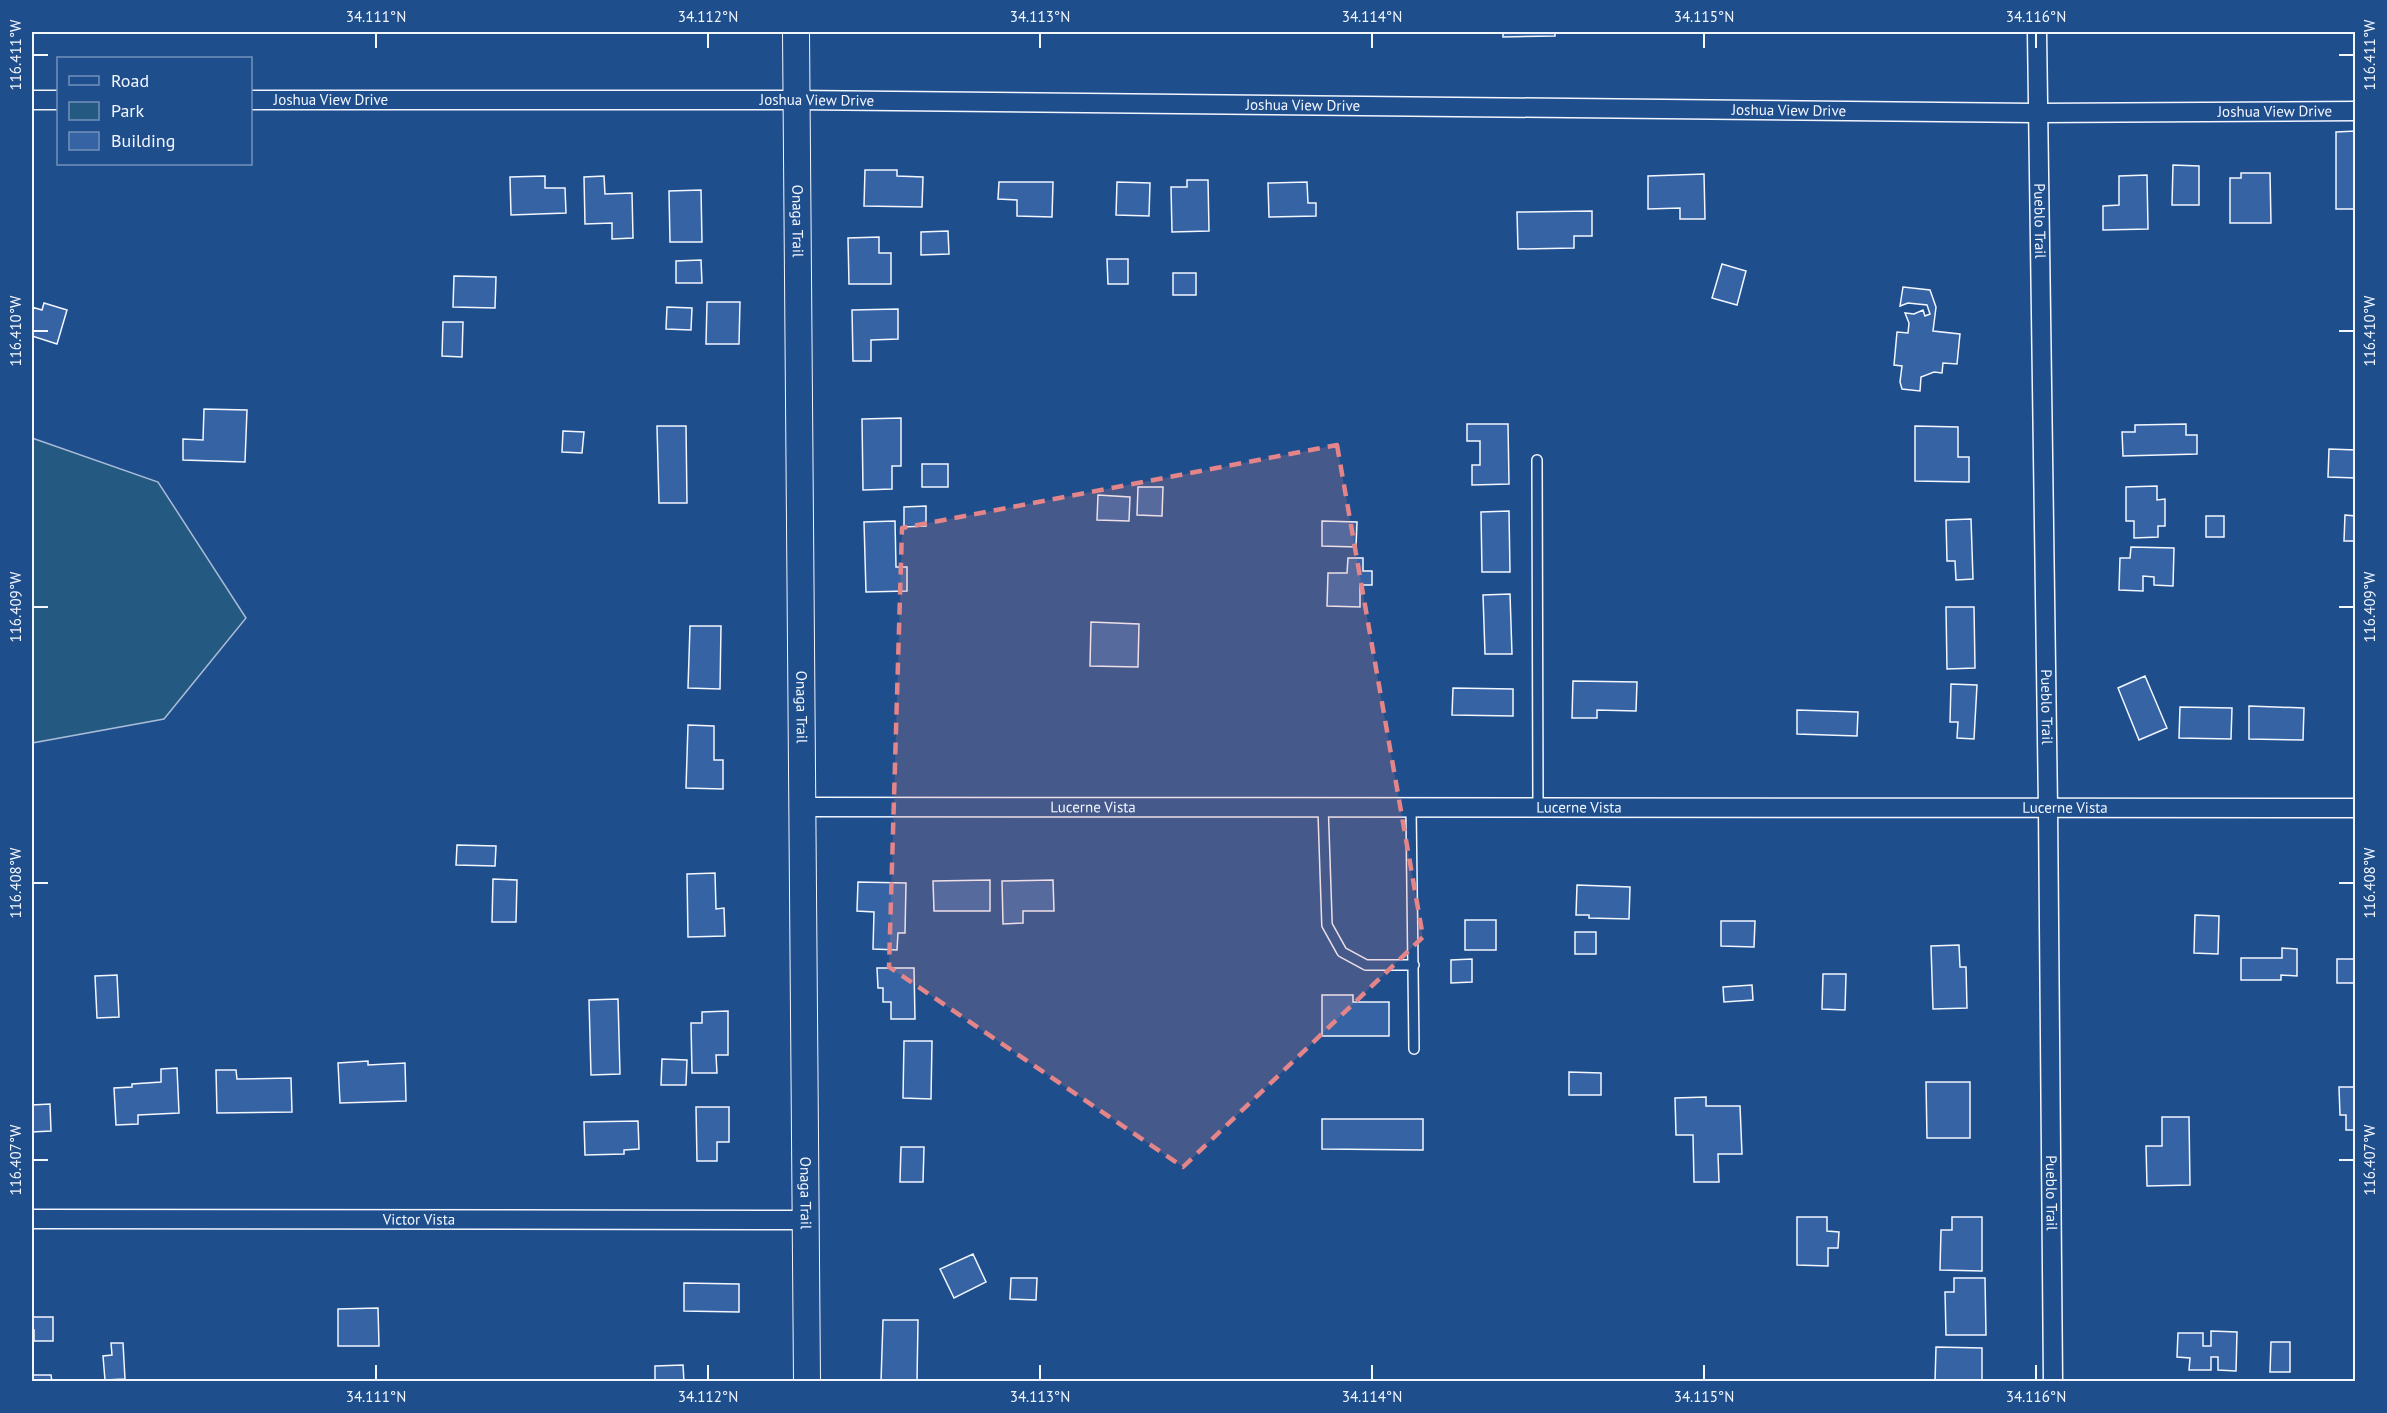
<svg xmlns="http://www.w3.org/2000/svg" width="2387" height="1413" viewBox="0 0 2387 1413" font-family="'PT Sans',sans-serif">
<rect width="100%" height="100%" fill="#1f4e8c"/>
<path fill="#245a82" stroke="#a8bbd7" stroke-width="1.5" d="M 32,438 L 158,482 L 246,618 L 164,719 L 32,743 Z"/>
<path fill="#3563a3" stroke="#f2f6ff" stroke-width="1.5" d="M 716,32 L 748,32 L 748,33 L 716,33 Z
M 1503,32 L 1555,32 L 1555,36 L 1503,37 Z
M 1791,32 L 1819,32 L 1819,33 L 1791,33 Z
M 2356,131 L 2356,209 L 2336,209 L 2336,132 Z
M 2173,165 L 2199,166 L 2199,205 L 2172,205 Z
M 865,170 L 897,170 L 897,176 L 923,177 L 922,207 L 864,206 Z
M 2241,173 L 2270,173 L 2271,223 L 2230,223 L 2230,178 L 2241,178 Z
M 1704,174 L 1705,219 L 1680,219 L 1680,208 L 1648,209 L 1648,176 Z
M 2147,175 L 2148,229 L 2103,230 L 2103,206 L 2119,205 L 2119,176 Z
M 545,176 L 545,188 L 565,188 L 566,213 L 511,215 L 510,177 Z
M 604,176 L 605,194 L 632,193 L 633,238 L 612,239 L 612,223 L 585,224 L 584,177 Z
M 1187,180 L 1208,180 L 1209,231 L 1172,232 L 1171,187 L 1187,187 Z
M 999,182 L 1053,182 L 1052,217 L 1017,216 L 1017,200 L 998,199 Z
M 1117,182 L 1150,183 L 1149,216 L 1116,215 Z
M 1307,182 L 1308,203 L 1316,203 L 1316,216 L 1269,217 L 1268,183 Z
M 701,190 L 702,242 L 670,242 L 669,191 Z
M 1592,211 L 1592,236 L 1574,236 L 1574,248 L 1518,249 L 1517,212 Z
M 948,231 L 949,254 L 921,255 L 921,232 Z
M 879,237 L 879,253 L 891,253 L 891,284 L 849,284 L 848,238 Z
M 1107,259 L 1128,259 L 1128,284 L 1108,284 Z
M 701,260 L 702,283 L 676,283 L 676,261 Z
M 1722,264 L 1746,271 L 1737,305 L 1712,298 Z
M 1173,273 L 1196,273 L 1196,295 L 1173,295 Z
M 454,276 L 496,277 L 495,308 L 453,307 Z
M 1903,287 L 1930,290 L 1936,307 L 1933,331 L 1960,334 L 1957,364 L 1943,363 L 1942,373 L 1934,372 L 1921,377 L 1920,391 L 1902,389 L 1900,382 L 1902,366 L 1894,365 L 1897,332 L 1908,333 L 1909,323 L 1905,313 L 1914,314 L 1923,310 L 1925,316 L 1930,314 L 1927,305 L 1908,303 L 1900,306 Z
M 707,302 L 740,302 L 739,344 L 706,344 Z
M 44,303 L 67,310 L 57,344 L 32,336 L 32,307 L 42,310 Z
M 667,307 L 692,308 L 691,330 L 666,329 Z
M 898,309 L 898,339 L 871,340 L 871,361 L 853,361 L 852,310 Z
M 443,322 L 463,322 L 462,357 L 442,356 Z
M 204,409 L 247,410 L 245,462 L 183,460 L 183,439 L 203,440 Z
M 901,418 L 901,466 L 892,466 L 892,489 L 863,490 L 862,419 Z
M 1467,424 L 1508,424 L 1509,484 L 1472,485 L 1472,465 L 1480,465 L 1480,441 L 1467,441 Z
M 2186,424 L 2186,435 L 2197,435 L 2197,454 L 2123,456 L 2122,432 L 2135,432 L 2135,425 Z
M 657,426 L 686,426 L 687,503 L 659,503 Z
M 1915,426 L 1958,427 L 1958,457 L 1969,457 L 1969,482 L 1915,481 Z
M 563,431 L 584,432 L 582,453 L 562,452 Z
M 2329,449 L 2356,450 L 2356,478 L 2328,477 Z
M 922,464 L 948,464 L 948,487 L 922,487 Z
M 2157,486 L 2157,500 L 2165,499 L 2165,526 L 2158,526 L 2158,537 L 2134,538 L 2134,521 L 2126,521 L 2126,487 Z
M 1138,487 L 1163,487 L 1162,516 L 1137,515 Z
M 1098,495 L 1130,497 L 1129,521 L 1097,520 Z
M 926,506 L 926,526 L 904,527 L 904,507 Z
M 1509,511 L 1510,572 L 1482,572 L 1481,512 Z
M 2345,515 L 2356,516 L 2356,541 L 2344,541 Z
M 2206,516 L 2224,516 L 2224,537 L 2206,537 Z
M 1971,519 L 1973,579 L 1956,580 L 1955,561 L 1947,561 L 1946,520 Z
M 895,521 L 896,567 L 907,567 L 907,591 L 866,592 L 864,522 Z
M 1322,521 L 1357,522 L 1356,547 L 1322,546 Z
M 2131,547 L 2174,548 L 2173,586 L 2154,585 L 2154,577 L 2143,576 L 2143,591 L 2119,590 L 2120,558 L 2130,558 Z
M 1348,558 L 1363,558 L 1363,571 L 1372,571 L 1372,585 L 1360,585 L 1360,607 L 1327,606 L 1328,573 L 1347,573 Z
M 1510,594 L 1512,654 L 1485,654 L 1483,595 Z
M 1946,607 L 1974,607 L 1975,668 L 1947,669 Z
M 1091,622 L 1139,624 L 1138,667 L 1090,666 Z
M 690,626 L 721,626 L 720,689 L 688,688 Z
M 2145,676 L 2167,728 L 2139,740 L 2118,688 Z
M 1573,681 L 1637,682 L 1636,711 L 1597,710 L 1597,718 L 1572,718 Z
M 1951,684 L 1977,685 L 1974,739 L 1957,738 L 1958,722 L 1950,722 Z
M 1453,688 L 1513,689 L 1513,716 L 1452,715 Z
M 2249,706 L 2304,708 L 2303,740 L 2249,739 Z
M 2180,707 L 2232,708 L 2231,739 L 2179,738 Z
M 1797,710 L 1858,712 L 1857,736 L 1797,734 Z
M 688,725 L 714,726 L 714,760 L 723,760 L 723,789 L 686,788 Z
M 457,845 L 496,846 L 495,866 L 456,865 Z
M 715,873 L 716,909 L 724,908 L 725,936 L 688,937 L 687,874 Z
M 493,879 L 517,880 L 516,922 L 492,922 Z
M 990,880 L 990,911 L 934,911 L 933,881 Z
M 1053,880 L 1054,911 L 1023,911 L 1023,923 L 1003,924 L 1002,881 Z
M 858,882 L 906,883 L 905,933 L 898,933 L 897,950 L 873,949 L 874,912 L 857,911 Z
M 1577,885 L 1630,887 L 1629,919 L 1589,918 L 1589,915 L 1576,915 Z
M 2195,915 L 2219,916 L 2218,954 L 2194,953 Z
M 1465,920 L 1496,920 L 1496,950 L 1465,950 Z
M 1721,921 L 1755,921 L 1754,947 L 1721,946 Z
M 1575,932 L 1596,932 L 1596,954 L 1575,954 Z
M 1959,945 L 1960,967 L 1966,967 L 1967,1008 L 1933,1009 L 1931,946 Z
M 2282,948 L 2297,949 L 2297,976 L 2281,975 L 2281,980 L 2241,980 L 2241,958 L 2282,958 Z
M 1472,959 L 1472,982 L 1451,983 L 1451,960 Z
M 2337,959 L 2356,959 L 2356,983 L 2337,983 Z
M 877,968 L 914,968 L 915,1019 L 891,1019 L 891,1002 L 883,1002 L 883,988 L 878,988 Z
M 1823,974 L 1846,974 L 1845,1010 L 1822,1009 Z
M 117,975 L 119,1017 L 97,1018 L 95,976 Z
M 1752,985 L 1753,1000 L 1724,1002 L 1723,987 Z
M 1322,995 L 1353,995 L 1353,1002 L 1389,1002 L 1389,1036 L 1322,1036 Z
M 618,999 L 620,1074 L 591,1075 L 589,1000 Z
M 728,1011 L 728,1055 L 716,1055 L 717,1073 L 692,1073 L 691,1023 L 702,1023 L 702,1012 Z
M 904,1041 L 932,1041 L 931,1099 L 903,1098 Z
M 662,1059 L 687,1060 L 686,1085 L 661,1085 Z
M 368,1061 L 368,1065 L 405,1063 L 406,1101 L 340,1103 L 338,1063 Z
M 177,1068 L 179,1113 L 138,1115 L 138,1124 L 116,1125 L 114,1088 L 132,1087 L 132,1084 L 161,1082 L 161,1069 Z
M 216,1070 L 236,1070 L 237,1079 L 291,1078 L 292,1112 L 217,1113 Z
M 1569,1072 L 1601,1073 L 1601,1095 L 1569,1095 Z
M 1926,1082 L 1970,1082 L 1970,1138 L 1927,1138 Z
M 2339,1087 L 2356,1087 L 2356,1130 L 2346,1130 L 2346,1115 L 2340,1115 Z
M 1706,1097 L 1706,1106 L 1740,1106 L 1742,1154 L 1718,1154 L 1719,1182 L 1694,1182 L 1693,1135 L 1676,1135 L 1675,1098 Z
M 50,1104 L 51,1131 L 32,1132 L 32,1105 Z
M 696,1107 L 729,1107 L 729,1142 L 717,1142 L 717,1161 L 697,1161 Z
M 2162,1117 L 2189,1117 L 2190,1185 L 2147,1186 L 2146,1146 L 2162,1146 Z
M 1322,1119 L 1423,1119 L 1423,1150 L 1322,1149 Z
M 638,1121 L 639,1149 L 624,1150 L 624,1154 L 585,1155 L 584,1122 Z
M 901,1147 L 924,1147 L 923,1182 L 900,1182 Z
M 1797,1217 L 1827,1217 L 1827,1231 L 1839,1232 L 1838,1248 L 1828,1248 L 1828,1266 L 1797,1265 Z
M 1952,1217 L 1982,1217 L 1982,1271 L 1940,1270 L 1941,1230 L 1952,1230 Z
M 973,1254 L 986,1282 L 954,1298 L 940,1269 Z
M 1011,1278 L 1037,1278 L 1036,1300 L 1010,1299 Z
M 1954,1278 L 1985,1278 L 1986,1335 L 1946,1335 L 1945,1292 L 1954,1292 Z
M 684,1283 L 739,1284 L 739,1312 L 684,1311 Z
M 32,1294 L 33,1317 L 53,1317 L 53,1341 L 34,1341 L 34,1330 L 32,1330 Z
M 378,1308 L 379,1346 L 338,1346 L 338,1309 Z
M 883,1320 L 918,1320 L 917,1382 L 881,1382 Z
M 2211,1331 L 2237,1332 L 2236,1371 L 2218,1370 L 2218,1357 L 2211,1357 L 2211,1370 L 2189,1370 L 2190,1358 L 2177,1357 L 2178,1333 L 2203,1333 L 2203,1346 L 2211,1346 Z
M 2271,1342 L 2290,1342 L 2290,1372 L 2270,1372 Z
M 111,1343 L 123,1343 L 125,1379 L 105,1380 L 103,1356 L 112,1355 Z
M 1936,1347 L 1982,1348 L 1982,1382 L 1935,1382 Z
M 683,1365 L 684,1382 L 655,1382 L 655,1366 Z
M 32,1375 L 51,1375 L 52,1382 L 32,1382 Z
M 356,1380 L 356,1382 L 317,1382 L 317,1381 Z"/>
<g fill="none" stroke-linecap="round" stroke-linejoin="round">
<defs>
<path id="lane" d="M 1537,460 L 1538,808
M 1323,807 L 1327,925 L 1342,952 L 1366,965 L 1414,965
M 1411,807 L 1414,1049"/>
<g id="street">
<path id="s1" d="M 2037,32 L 2048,808 L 2053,1382"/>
<path d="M 32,100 L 58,100"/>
<path id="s2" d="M 250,100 L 796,100 L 2038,113 L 2356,111"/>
<path id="s3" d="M 802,807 L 2356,808"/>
<path id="s4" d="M 32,1219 L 806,1220"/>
</g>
<g id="secondary">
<path id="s5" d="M 796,32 L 807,1382"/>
</g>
</defs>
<use href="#lane" stroke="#f2f6ff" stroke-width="12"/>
<use href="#street" stroke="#f2f6ff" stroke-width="21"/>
<use href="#secondary" stroke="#f2f6ff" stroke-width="28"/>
<use href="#lane" stroke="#1f4e8c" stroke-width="9"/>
<use href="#street" stroke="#1f4e8c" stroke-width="18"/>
<use href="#secondary" stroke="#1f4e8c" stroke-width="26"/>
</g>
<path fill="#e38589" fill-opacity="0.2" stroke="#e38589" stroke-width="4.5" stroke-dasharray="12 8" stroke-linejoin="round" d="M 1337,445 L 1423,937 L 1183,1167 L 889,967 L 902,528 Z"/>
<path fill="none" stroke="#f2f6ff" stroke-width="2" d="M 376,33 L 376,48M 708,33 L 708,48M 1040,33 L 1040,48M 1372,33 L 1372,48M 1704,33 L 1704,48M 2036,33 L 2036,48M 33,55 L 48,55M 2339,55 L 2354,55M 33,331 L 48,331M 2339,331 L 2354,331M 33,607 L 48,607M 2339,607 L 2354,607M 33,883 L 48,883M 2339,883 L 2354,883M 33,1160 L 48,1160M 2339,1160 L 2354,1160M 376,1365 L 376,1380M 708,1365 L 708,1380M 1040,1365 L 1040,1380M 1372,1365 L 1372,1380M 1704,1365 L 1704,1380M 2036,1365 L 2036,1380"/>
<g text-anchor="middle" stroke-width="4.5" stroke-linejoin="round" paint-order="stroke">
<g font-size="15" fill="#f2f6ff" stroke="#1f4e8c">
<text dy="5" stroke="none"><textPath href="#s2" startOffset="81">Joshua View Drive</textPath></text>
<text dy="5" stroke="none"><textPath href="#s2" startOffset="567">Joshua View Drive</textPath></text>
<text dy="5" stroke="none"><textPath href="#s2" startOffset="1053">Joshua View Drive</textPath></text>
<text dy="5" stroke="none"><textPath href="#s2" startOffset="1539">Joshua View Drive</textPath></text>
<text dy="5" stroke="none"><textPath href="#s2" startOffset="2025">Joshua View Drive</textPath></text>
<text dy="5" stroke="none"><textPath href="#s5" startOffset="189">Onaga Trail</textPath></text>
<text dy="5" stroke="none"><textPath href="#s1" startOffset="189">Pueblo Trail</textPath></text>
<text dy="5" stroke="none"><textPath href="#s1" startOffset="675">Pueblo Trail</textPath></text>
<text dy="5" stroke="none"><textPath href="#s5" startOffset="675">Onaga Trail</textPath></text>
<text dy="5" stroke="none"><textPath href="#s3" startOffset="291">Lucerne Vista</textPath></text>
<text dy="5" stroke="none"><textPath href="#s3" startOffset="777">Lucerne Vista</textPath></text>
<text dy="5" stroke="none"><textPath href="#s3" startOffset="1263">Lucerne Vista</textPath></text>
<text dy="5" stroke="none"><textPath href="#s5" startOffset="1161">Onaga Trail</textPath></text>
<text dy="5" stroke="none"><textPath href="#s1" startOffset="1161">Pueblo Trail</textPath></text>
<text dy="5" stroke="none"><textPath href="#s4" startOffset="387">Victor Vista</textPath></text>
</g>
</g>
<rect width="2387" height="1413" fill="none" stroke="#1f4e8c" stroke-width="66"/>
<rect x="57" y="57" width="195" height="108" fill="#1f4e8c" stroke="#7391ba" stroke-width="1.5"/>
<rect x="69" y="76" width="30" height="9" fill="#1f4e8c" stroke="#7391ba" stroke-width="1.5"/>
<text x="111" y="87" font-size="18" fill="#f2f6ff">Road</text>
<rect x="69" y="102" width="30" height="18" fill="#245a82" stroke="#7391ba" stroke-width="1.5"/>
<text x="111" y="117" font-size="18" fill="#f2f6ff">Park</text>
<rect x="69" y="132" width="30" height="18" fill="#3563a3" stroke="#7391ba" stroke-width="1.5"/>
<text x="111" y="147" font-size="18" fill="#f2f6ff">Building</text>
<rect x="33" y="33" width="2321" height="1347" fill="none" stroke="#f2f6ff" stroke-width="2"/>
<g font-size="15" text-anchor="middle" fill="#f2f6ff">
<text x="376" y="22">34.111°N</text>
<text x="708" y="22">34.112°N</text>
<text x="1040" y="22">34.113°N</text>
<text x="1372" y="22">34.114°N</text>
<text x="1704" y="22">34.115°N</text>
<text x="2036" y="22">34.116°N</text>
<text transform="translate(2370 55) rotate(-90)" y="5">116.411°W</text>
<text transform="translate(16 55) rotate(-90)" y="5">116.411°W</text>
<text transform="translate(2370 331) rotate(-90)" y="5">116.410°W</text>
<text transform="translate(16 331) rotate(-90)" y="5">116.410°W</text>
<text transform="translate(2370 607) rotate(-90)" y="5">116.409°W</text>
<text transform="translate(16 607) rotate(-90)" y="5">116.409°W</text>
<text transform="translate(2370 883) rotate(-90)" y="5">116.408°W</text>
<text transform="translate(16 883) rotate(-90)" y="5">116.408°W</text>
<text transform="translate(2370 1160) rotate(-90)" y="5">116.407°W</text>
<text transform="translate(16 1160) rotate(-90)" y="5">116.407°W</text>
<text x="376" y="1402">34.111°N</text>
<text x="708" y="1402">34.112°N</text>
<text x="1040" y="1402">34.113°N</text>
<text x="1372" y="1402">34.114°N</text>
<text x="1704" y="1402">34.115°N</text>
<text x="2036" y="1402">34.116°N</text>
</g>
</svg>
